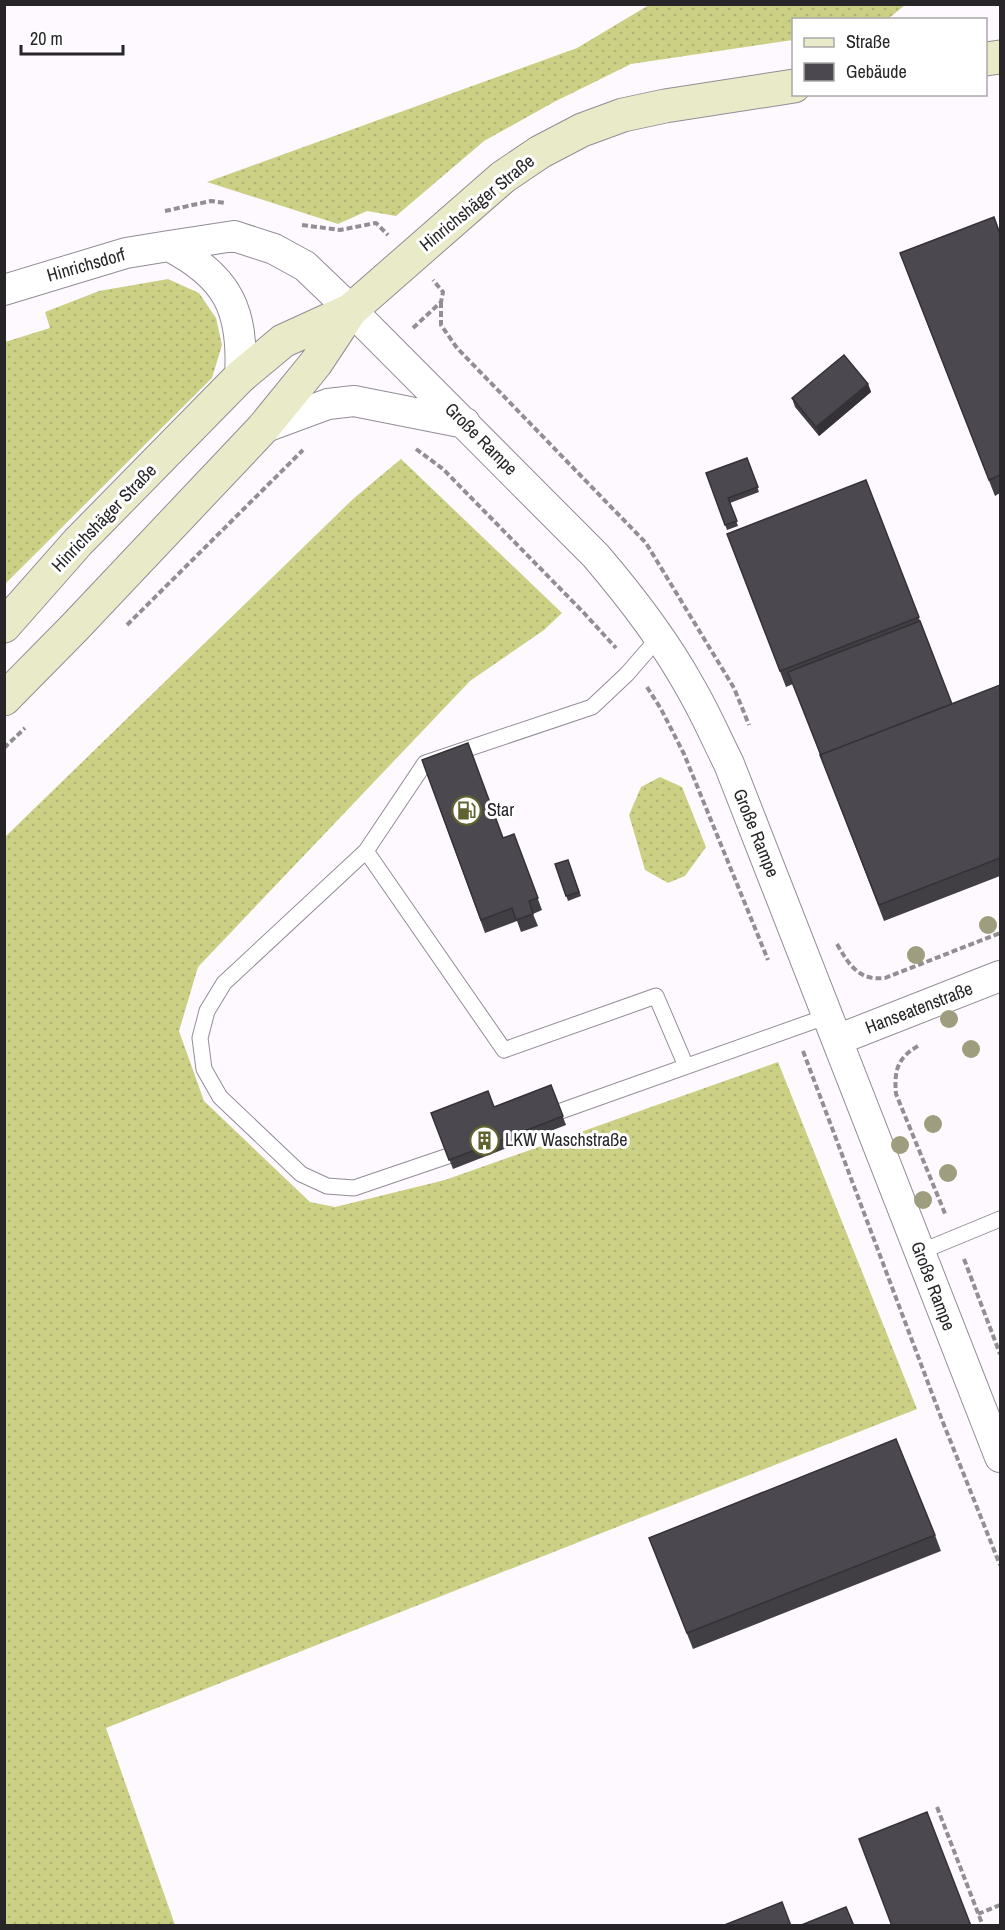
<svg xmlns="http://www.w3.org/2000/svg" width="1005" height="1930" viewBox="0 0 1005 1930" font-family="'Archivo Narrow',sans-serif">
<defs>
<pattern id="grass-dots" width="8" height="8" patternUnits="userSpaceOnUse" patternTransform="scale(1.5)"><rect width="8" height="8" fill="#ccd084"/><path d="M2 2h.1M6 6h.1" fill="none" stroke="#afb272" stroke-width="1.8" stroke-linecap="round"/></pattern>
</defs>
<rect width="100%" height="100%" fill="#fdf9ff"/>
<path fill="url(#grass-dots)" d="M 649,5 L 905,5 L 888,19 L 794,20 L 793,40 L 631,64 L 554,102 L 484,141 L 396,216 L 367,211 L 338,224 L 207,182 L 577,48 Z
M 168,279 L 199,293 L 216,318 L 222,345 L 212,378 L 5,584 L 5,342 L 50,328 L 45,312 L 99,291 Z
M 401,459 L 562,613 L 544,630 L 470,681 L 198,967 L 179,1031 L 204,1101 L 310,1202 L 335,1207 L 445,1180 L 778,1062 L 917,1409 L 106,1728 L 175,1925 L 5,1925 L 5,837 L 353,499 Z
M 660,777 L 682,787 L 706,847 L 685,876 L 668,883 L 645,870 L 629,815 L 641,787 Z"/>
<g fill="none" stroke-linecap="round" stroke-linejoin="round">
<defs>
<path id="lane" d="M 366,851 L 504,1050 L 656,996 L 686,1066
M 561,1111 L 828,1016
M 448,1156 L 354,1188 L 327,1186 L 301,1174 L 220,1097 L 204,1069 L 200,1038 L 207,1011 L 224,983 L 366,851 L 425,763 L 592,707 L 627,674 L 660,636
M 920,1252 L 1000,1219"/>
<path id="street" d="M 169,246 C 229,277 244,311 240,377
M 4,290 L 126,253 L 169,246 L 234,236 L 274,249 L 305,266 L 351,310 L 596,556 C 631,597 663,638 689,685 C 704,710 716,738 729,764 L 1000,1457
M 263,428 L 328,404 L 354,401 L 465,423
M 837,1040 L 1000,976"/>
<path id="secondary" d="M 986,59 L 1000,57
M 4,626 L 78,542 L 240,377 L 283,341 L 351,310
M 4,699 L 74,628 L 263,428 L 316,363 L 351,310 L 503,177 L 540,152 L 582,130 L 623,115 L 665,106 L 794,86"/>
</defs>
<use href="#lane" stroke="#928d95" stroke-width="17"/>
<use href="#street" stroke="#928d95" stroke-width="32"/>
<use href="#secondary" stroke="#928d95" stroke-width="35"/>
<path stroke="#928f93" stroke-width="4" stroke-dasharray="6 3" stroke-linecap="butt" d="M 165,211 L 211,201 L 225,203
M 302,225 L 340,230 L 376,223 L 388,235
M 441,302 L 441,325 L 457,348 L 646,543 L 734,688 L 749,725
M 413,328 L 441,302 L 443,292 L 433,280
M 416,449 L 443,469 L 584,613 L 616,648
M 127,625 L 303,450
M 647,687 L 661,709 L 684,754 L 768,960
M 4,748 L 25,728
M 837,944 C 849,965 859,981 885,978 L 1000,933
M 918,1046 C 897,1058 894,1071 896,1094 L 946,1216
M 803,1051 L 942,1420 L 1000,1565
M 964,1259 L 1000,1354
M 937,1807 L 983,1926
M 978,1914 L 1000,1905"/>
<use href="#lane" stroke="#fff" stroke-width="15"/>
<use href="#street" stroke="#fff" stroke-width="30"/>
<use href="#secondary" stroke="#e9ebc8" stroke-width="33"/>
</g>
<g fill="#9e9d7d">
<circle cx="988" cy="925" r="9"/>
<circle cx="916" cy="955" r="9"/>
<circle cx="949" cy="1019" r="9"/>
<circle cx="971" cy="1049" r="9"/>
<circle cx="933" cy="1124" r="9"/>
<circle cx="900" cy="1145" r="9"/>
<circle cx="948" cy="1173" r="9"/>
<circle cx="923" cy="1200" r="9"/>
</g>
<path fill="#413e44" d="M 1000,234 L 1000,493 L 995,496 L 906,269 Z
M 868,384 L 871,392 L 819,436 L 795,407 L 792,398 Z
M 747,458 L 759,492 L 730,503 L 738,526 L 727,530 L 706,473 Z
M 866,480 L 952,704 L 1000,685 L 1000,876 L 884,921 L 793,684 L 786,687 L 733,550 Z
M 422,760 L 503,838 L 514,834 L 542,910 L 533,914 L 538,926 L 521,932 L 517,921 L 485,933 Z
M 568,860 L 581,896 L 568,901 L 555,864 Z
M 551,1085 L 566,1125 L 453,1169 L 431,1113 L 494,1107 Z
M 935,1535 L 941,1551 L 693,1649 L 649,1538 Z"/>
<path fill="#353237" d="M 868,384 L 871,392 L 819,436 L 816,427 Z"/>
<path fill="#4c484f" stroke="#353237" stroke-width="1.5" d="M 994,217 L 1000,234 L 1000,475 L 989,480 L 900,253 Z
M 844,355 L 868,384 L 816,427 L 792,398 Z
M 747,458 L 758,487 L 728,498 L 737,521 L 725,525 L 706,473 Z
M 866,480 L 919,617 L 780,671 L 727,534 Z
M 920,621 L 952,704 L 820,755 L 822,758 L 788,672 Z
M 1000,685 L 1000,858 L 879,905 L 820,755 Z
M 468,743 L 503,838 L 514,834 L 538,898 L 529,901 L 533,914 L 516,920 L 512,908 L 481,920 L 422,760 Z
M 568,860 L 579,892 L 566,896 L 555,864 Z
M 551,1085 L 563,1116 L 449,1160 L 431,1113 L 488,1091 L 494,1107 Z
M 896,1439 L 935,1535 L 687,1633 L 649,1538 Z
M 927,1812 L 971,1926 L 892,1926 L 859,1839 Z
M 782,1902 L 791,1926 L 722,1926 Z
M 846,1907 L 854,1926 L 799,1926 Z"/>
<defs>
<symbol id="fuel-ring" viewBox="-11 -11 22 22"><circle r="9.5" fill="#fff" stroke="#606330" stroke-width="1.5"/><path d="M-5.5-6h7V0h2V4h1.3V-2.5L3-4.5l.8-.8L6-3V5H2.5V1h-1V6h-7ZM-4.2-4.7v3.2H.2V-4.7Z" fill="#606330"/></symbol>
<symbol id="building-ring" viewBox="-11 -11 22 22"><circle r="9.5" fill="#fff" stroke="#606330" stroke-width="1.5"/><path d="M-4-6H4V6H1V3H-1V6H-4ZM-2.5-4.3h1.7v1.8h-1.7ZM.8-4.3h1.7v1.8H.8ZM-2.5-1h1.7V.8h-1.7ZM.8-1h1.7V.8H.8Z" fill="#606330"/></symbol>
</defs>
<g fill-rule="evenodd">
<use href="#fuel-ring" x="450" y="794" width="33" height="33"/>
<use href="#building-ring" x="468" y="1124" width="33" height="33"/>
</g>
<g text-anchor="middle" stroke-width="6" stroke-linejoin="round" paint-order="stroke">
<g font-size="18" fill="#272528" stroke="#fff">
<text transform="translate(477 203) rotate(-39)" y="6">Hinrichshäger Straße</text>
<text transform="translate(86 265) rotate(-16)" y="6">Hinrichsdorf</text>
<text transform="translate(481 439) rotate(45)" y="6">Große Rampe</text>
<text transform="translate(104 518) rotate(-46)" y="6">Hinrichshäger Straße</text>
<text transform="translate(756 833) rotate(68)" y="6">Große Rampe</text>
<text transform="translate(919 1008) rotate(-21)" y="6">Hanseatenstraße</text>
<text transform="translate(933 1286) rotate(69)" y="6">Große Rampe</text>
</g>
<g font-size="18" fill="#272528" stroke="#fff" text-anchor="start">
<text x="487" y="816">Star</text>
<text x="505" y="1146">LKW Waschstraße</text>
</g>
</g>
<rect width="1005" height="1930" fill="none" stroke="#272528" stroke-width="12"/>
<rect x="792" y="18" width="195" height="78" fill="#ffffff" stroke="#a9a8a9" stroke-width="1.5"/>
<rect x="804" y="38" width="30" height="9" fill="#e9ebc8" stroke="#a9a8a9" stroke-width="1.5"/>
<text x="846" y="48" font-size="18" fill="#272528">Straße</text>
<rect x="804" y="63" width="30" height="18" fill="#4c484f" stroke="#a9a8a9" stroke-width="1.5"/>
<text x="846" y="78" font-size="18" fill="#272528">Gebäude</text>
<path d="M21 45v9h102v-9" fill="none" stroke="#272528" stroke-width="3"/>
<text x="30" y="45" font-size="18" fill="#272528" stroke="#ffffff" stroke-width="4.5" paint-order="stroke">20 m</text>
</svg>
